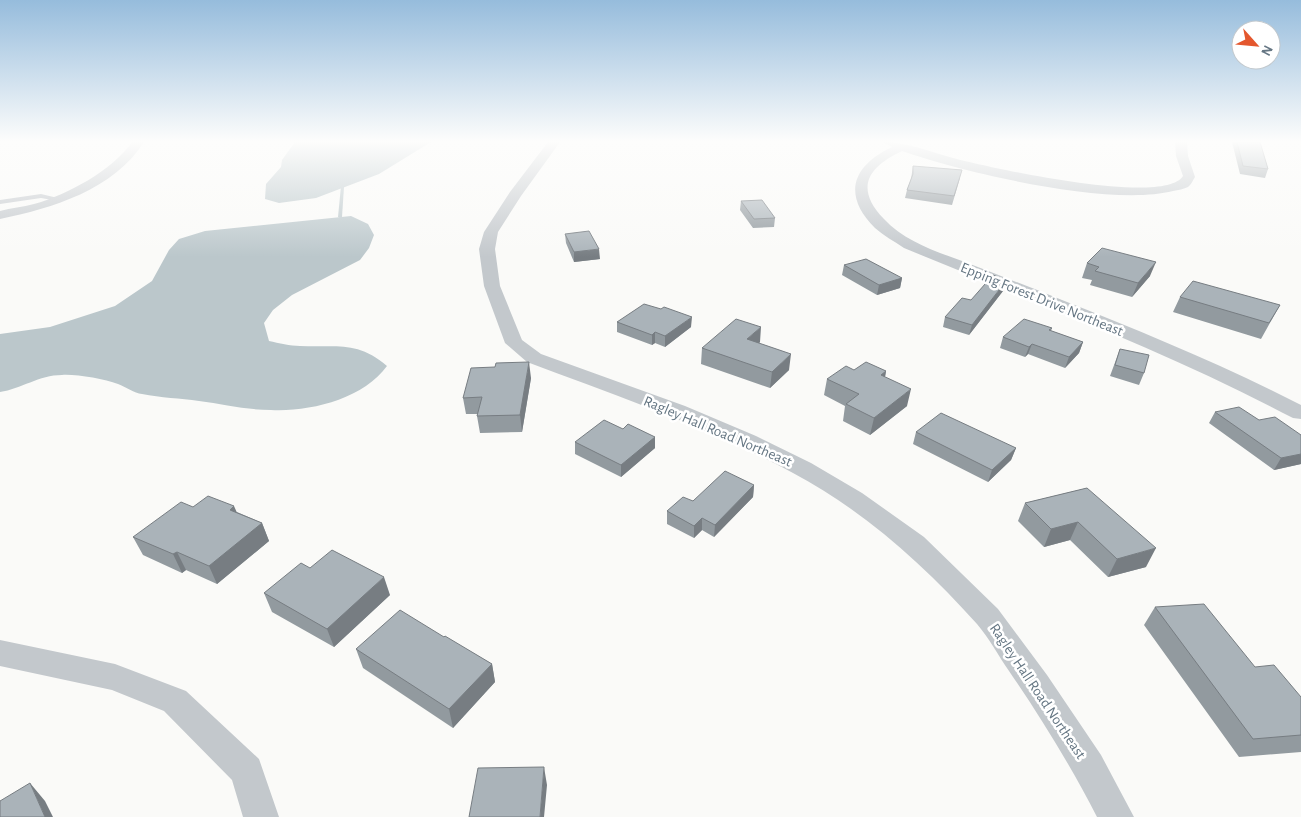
<svg xmlns="http://www.w3.org/2000/svg" width="1301" height="817" viewBox="0 0 1301 817" font-family="'Alegreya Sans',sans-serif">
<rect width="100%" height="100%" fill="#fafaf8"/>
<path fill="#bbc7cb" d="M 295,142 L 431,142 L 379,174 L 316,198 L 279,203 L 265,199 L 266,184 L 281,167 L 282,160 Z
M 351,216 L 368,224 L 374,235 L 369,248 L 360,260 L 292,295 L 273,310 L 264,323 L 269,341 C 279,343 290,346 300,346 C 335,348 357,340 387,366 C 363,399 310,412 271,410 C 246,410 223,404 199,401 C 180,398 161,398 142,394 C 134,393 126,387 118,384 C 104,379 76,374 62,375 C 39,375 21,389 0,392 L 0,334 L 50,327 L 115,306 L 152,281 L 169,250 L 179,239 L 205,231 Z"/>
<g fill="none" stroke-linecap="round" stroke-linejoin="round">
<path fill="#bbc7cb" fill-rule="evenodd" d="M 341,186 L 344,187 L 342,217 L 340,218 L 338,217 Z"/>
<path fill="#c3c8cc" fill-rule="evenodd" d="M 41,194 L 62,199 L 58,201 L 41,198 L 0,204 L 0,200 Z"/>
<path fill="#c3c8cc" fill-rule="evenodd" d="M 132,142 L 144,142 C 113,190 53,208 0,219 L 0,211 C 11,208 23,207 34,204 C 67,195 113,170 132,142 Z
M 548,142 L 560,142 L 521,196 L 498,232 L 495,249 L 500,286 L 522,340 L 541,354 L 685,406 L 756,436 L 811,463 L 862,493 L 924,537 L 998,609 L 1047,675 L 1101,755 L 1134,817 L 1097,817 C 1071,766 1041,718 1009,671 C 998,655 989,638 977,624 C 924,565 863,510 793,473 C 708,427 617,396 527,362 L 505,343 L 484,286 L 479,249 L 484,232 L 510,192 Z
M 883,142 C 908,142 930,152 953,158 C 987,167 1164,207 1183,176 L 1176,156 L 1175,142 L 1187,142 L 1188,156 L 1195,177 C 1193,180 1191,185 1188,187 C 1184,189 1178,190 1173,191 C 1110,207 965,173 902,151 C 868,167 854,188 884,219 C 906,243 941,253 970,264 C 1001,276 1032,288 1062,300 C 1143,332 1223,365 1301,405 L 1301,419 L 1293,418 C 1167,352 1035,302 904,248 C 894,241 884,236 875,228 C 842,195 852,166 892,147 Z
M 0,640 L 115,664 L 186,691 L 259,759 L 279,817 L 243,817 L 232,780 L 164,711 L 112,690 L 0,666 Z"/>
</g>
<path fill="#929a9f" d="M 1232,142 L 1260,142 L 1268,169 L 1265,178 L 1240,174 Z
M 913,166 L 960,178 L 952,205 L 905,198 L 907,190 L 911,179 Z
M 741,201 L 775,218 L 774,227 L 753,228 L 740,210 Z
M 565,234 L 600,259 L 574,262 L 566,243 Z
M 1087,263 L 1150,276 L 1132,297 L 1090,285 L 1092,280 L 1082,278 Z
M 844,265 L 902,278 L 900,288 L 877,295 L 842,275 Z
M 1003,291 L 969,335 L 943,327 L 945,317 Z
M 1180,297 L 1280,305 L 1261,339 L 1173,312 Z
M 661,309 L 691,327 L 665,347 L 655,343 L 652,345 L 617,332 L 617,322 Z
M 1052,328 L 1051,331 L 1083,342 L 1079,353 L 1065,368 L 1028,354 L 1025,357 L 1000,348 L 1003,337 Z
M 760,342 L 759,343 L 789,370 L 770,388 L 701,364 L 702,348 Z
M 1120,349 L 1144,373 L 1139,385 L 1110,376 Z
M 495,367 L 531,378 L 522,432 L 480,433 L 477,416 L 478,414 L 466,414 L 463,398 Z
M 854,370 L 886,371 L 885,377 L 907,406 L 870,435 L 843,421 L 845,406 L 824,395 L 827,379 Z
M 1215,412 L 1259,420 L 1301,435 L 1301,464 L 1274,470 L 1209,423 Z
M 916,432 L 1016,448 L 1011,460 L 988,482 L 913,444 Z
M 655,437 L 655,448 L 621,477 L 575,454 L 575,442 Z
M 754,485 L 753,497 L 714,537 L 702,530 L 694,538 L 667,524 L 667,511 L 693,501 Z
M 1087,488 L 1146,567 L 1108,577 L 1070,540 L 1044,547 L 1018,521 L 1025,503 Z
M 193,507 L 237,512 L 262,523 L 269,541 L 217,584 L 186,570 L 182,573 L 143,555 L 133,537 Z
M 310,568 L 390,595 L 334,647 L 272,612 L 264,593 Z
M 1155,607 L 1255,667 L 1301,697 L 1301,752 L 1239,757 L 1144,625 Z
M 444,637 L 492,664 L 495,682 L 453,728 L 363,668 L 356,649 Z"/>
<path fill="#777d82" d="M 599,249 L 600,259 L 574,262 L 574,252 Z
M 1156,262 L 1150,276 L 1132,297 L 1138,283 Z
M 902,278 L 900,288 L 877,295 L 879,285 Z
M 1006,281 L 1003,291 L 969,335 L 972,325 Z
M 692,317 L 691,327 L 665,347 L 665,336 Z
M 761,327 L 760,342 L 746,355 L 747,339 Z
M 655,332 L 655,343 L 652,345 L 652,335 Z
M 1083,342 L 1079,353 L 1065,368 L 1069,357 Z
M 1032,344 L 1028,354 L 1025,357 L 1029,347 Z
M 791,354 L 789,370 L 770,388 L 772,372 Z
M 529,362 L 531,378 L 522,432 L 520,415 Z
M 886,371 L 883,388 L 881,375 Z
M 911,389 L 907,406 L 870,435 L 874,418 Z
M 655,437 L 655,448 L 621,477 L 621,465 Z
M 1016,448 L 1011,460 L 988,482 L 992,470 Z
M 1301,454 L 1301,464 L 1274,470 L 1281,458 Z
M 754,485 L 753,497 L 714,537 L 715,525 Z
M 234,506 L 242,524 L 230,510 Z
M 702,518 L 702,530 L 694,538 L 694,526 Z
M 1078,522 L 1070,540 L 1044,547 L 1051,529 Z
M 262,523 L 269,541 L 217,584 L 209,566 Z
M 1156,548 L 1146,567 L 1108,577 L 1117,559 Z
M 177,552 L 186,570 L 182,573 L 173,554 Z
M 384,577 L 390,595 L 334,647 L 327,629 Z
M 492,664 L 495,682 L 453,728 L 449,709 Z
M 544,767 L 547,785 L 544,817 L 540,817 Z
M 30,783 L 45,801 L 53,817 L 45,817 Z"/>
<path fill="#aab3b9" stroke="#777d82" d="M 1237,142 L 1260,142 L 1268,169 L 1243,166 Z
M 913,166 L 962,170 L 954,196 L 907,190 L 913,174 Z
M 762,200 L 775,218 L 754,219 L 741,201 Z
M 589,231 L 599,249 L 574,252 L 565,234 Z
M 1102,248 L 1156,262 L 1138,283 L 1095,271 L 1099,267 L 1087,263 Z
M 866,259 L 902,278 L 879,285 L 844,265 Z
M 993,275 L 1006,281 L 972,325 L 945,317 L 962,298 L 971,300 Z
M 1193,281 L 1280,305 L 1269,323 L 1180,297 Z
M 644,304 L 661,309 L 664,307 L 692,317 L 665,336 L 655,332 L 652,335 L 617,322 Z
M 736,319 L 761,327 L 747,339 L 791,354 L 772,372 L 702,348 Z
M 1024,319 L 1052,328 L 1049,330 L 1083,342 L 1069,357 L 1032,344 L 1029,347 L 1003,337 Z
M 1120,349 L 1149,355 L 1144,373 L 1115,365 Z
M 529,362 L 520,415 L 477,416 L 482,397 L 463,398 L 471,368 L 495,367 L 496,363 Z
M 866,362 L 886,371 L 881,375 L 911,389 L 874,418 L 846,404 L 859,394 L 827,379 L 846,366 L 854,370 Z
M 1239,407 L 1259,420 L 1275,417 L 1301,435 L 1301,454 L 1281,458 L 1215,412 Z
M 941,413 L 1016,448 L 992,470 L 916,432 Z
M 604,420 L 623,429 L 628,424 L 655,437 L 621,465 L 575,442 Z
M 725,471 L 754,485 L 715,525 L 702,518 L 694,526 L 667,511 L 683,497 L 693,501 Z
M 1087,488 L 1156,548 L 1117,559 L 1078,522 L 1051,529 L 1025,503 Z
M 208,496 L 234,506 L 230,510 L 262,523 L 209,566 L 177,552 L 173,554 L 133,537 L 181,502 L 193,507 Z
M 332,550 L 384,577 L 327,629 L 264,593 L 301,563 L 310,568 Z
M 1204,604 L 1255,667 L 1274,665 L 1301,697 L 1301,735 L 1253,739 L 1155,607 Z
M 400,610 L 444,637 L 445,636 L 492,664 L 449,709 L 356,649 Z
M 544,767 L 540,817 L 469,817 L 478,768 Z
M 30,783 L 45,817 L 0,817 L 0,801 Z"/>
<linearGradient id="sky" x2="0" y2="1"><stop stop-color="#96bcdc"/><stop offset="0.55" stop-color="#fdfdfc"/><stop offset="1" stop-color="#fdfdfc" stop-opacity="0"/></linearGradient>
<rect width="1301" height="257" fill="url(#sky)"/>
<g text-anchor="middle" stroke-width="5" stroke-linejoin="round" paint-order="stroke">
<g font-size="15" fill="#657683" stroke="#fff">
<text transform="translate(1042 299) rotate(22)" y="5">Epping Forest Drive Northeast</text>
<text transform="translate(718 431) rotate(23)" y="5">Ragley Hall Road Northeast</text>
<text transform="translate(1038 691) rotate(56)" y="5">Ragley Hall Road Northeast</text>
</g>
</g>
<g transform="translate(1256 45) rotate(117)"><circle r="24" fill="#ffffff" stroke="#c1c8cd"/>
<path d="M0-4L9 19L0 12L-9 19Z" fill="#e4572e"/>
<text y="-8" font-size="14" font-weight="bold" text-anchor="middle" fill="#657683">N</text>
</g>
</svg>
